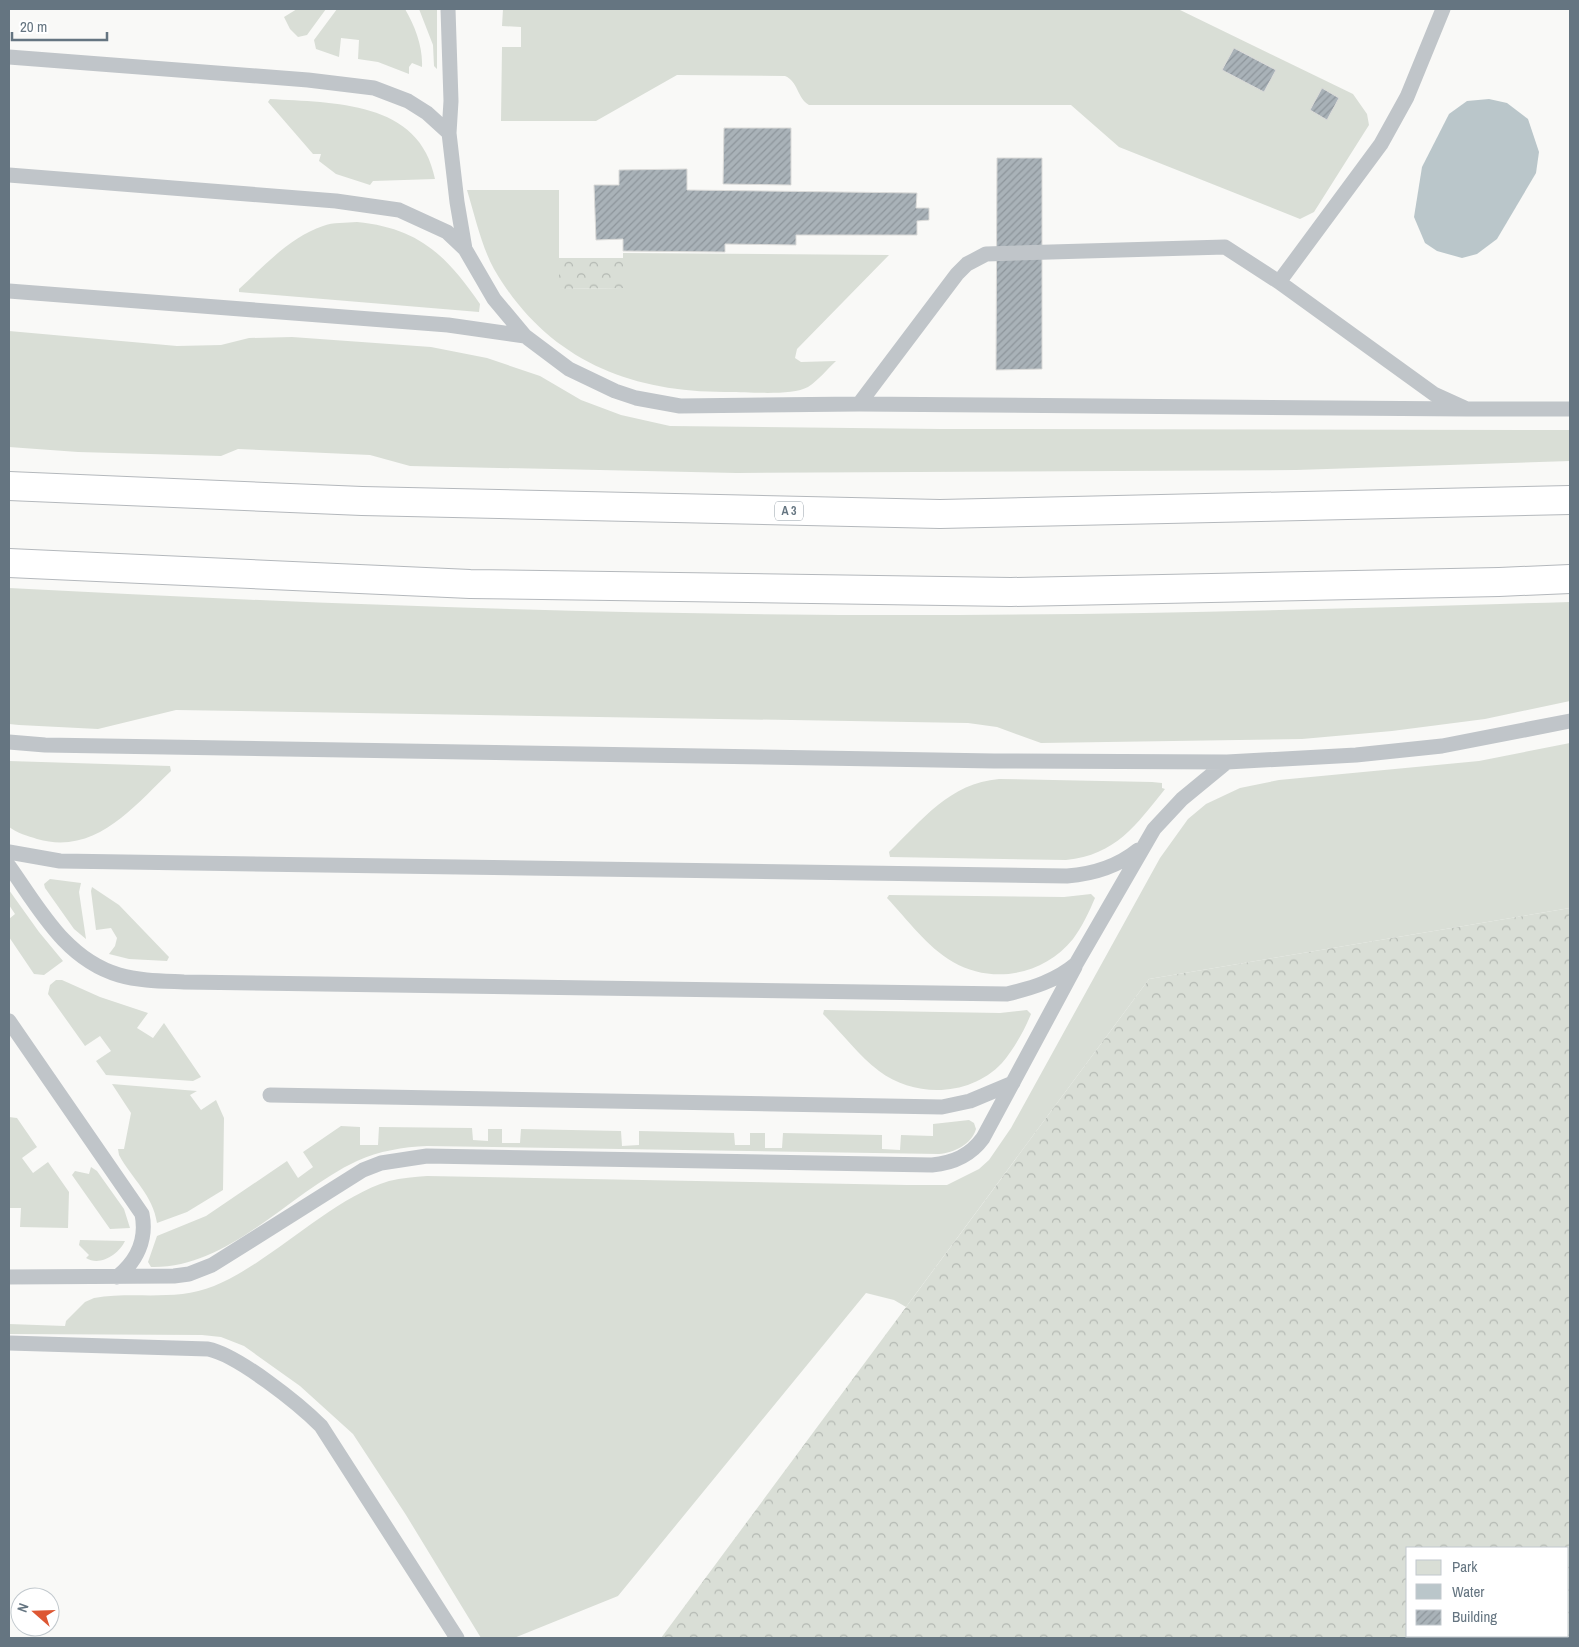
<svg xmlns="http://www.w3.org/2000/svg" width="1579" height="1647" viewBox="0 0 1579 1647" font-family="'Archivo Narrow',sans-serif">
<defs>
<pattern id="forest-crowns" width="20" height="18" patternUnits="userSpaceOnUse" patternTransform="scale(1.25)"><rect width="20" height="18" fill="#d9ded6"/><path d="M2 6a3 3 0 1 1 6 0M12 15a3 3 0 1 1 6 0" fill="none" stroke="#b4b9b3"/></pattern>
<pattern id="building-hatch" width="6" height="6" patternUnits="userSpaceOnUse" patternTransform="scale(1.25)"><rect width="6" height="6" fill="#a9b2b8"/><path d="M-1 1l2-2M0 6l6-6M5 7l2-2" fill="none" stroke="#8d959b"/></pattern>
</defs>
<rect width="100%" height="100%" fill="#f9f9f7"/>
<path fill="#d9ded6" d="M 297,9 L 326,9 L 307,35 L 298,37 L 290,29 L 284,17 Z
M 337,9 L 405,9 C 415,26 423,47 422,67 L 412,63 L 409,67 L 409,74 L 378,62 L 358,59 L 359,40 L 341,38 L 339,57 L 316,49 L 314,40 Z
M 419,9 L 437,9 L 437,69 L 434,66 L 433,45 Z
M 503,9 L 1178,9 L 1353,94 L 1367,114 L 1369,125 L 1314,212 L 1300,219 L 1119,147 L 1071,105 L 809,105 C 797,98 798,81 785,76 L 677,75 L 596,121 L 501,121 L 502,47 L 521,47 L 521,27 L 502,26 Z
M 270,99 C 333,103 420,100 435,179 L 373,181 L 370,185 L 336,174 L 319,161 L 321,154 L 313,154 L 268,102 Z
M 467,190 L 559,190 L 559,289 L 623,288 L 623,253 L 889,255 L 797,349 L 795,358 L 801,362 L 836,361 C 827,369 819,380 808,387 C 792,396 749,392 729,392 C 629,393 546,359 494,269 C 481,245 475,216 467,190 Z
M 357,222 C 419,228 447,256 480,304 L 479,312 L 239,292 L 239,289 C 264,266 290,237 323,226 C 333,222 346,223 357,222 Z
M 9,331 L 177,346 L 221,345 L 249,338 L 292,337 L 431,347 L 487,358 L 540,376 L 581,400 L 621,415 L 670,426 L 941,429 L 1570,430 L 1570,461 L 1296,470 L 737,473 L 410,466 L 370,455 L 238,449 L 221,456 L 78,452 L 9,447 Z
M 9,588 C 325,605 642,616 958,615 C 1162,614 1366,608 1570,602 L 1570,701 L 1485,719 L 1392,731 L 1302,739 L 1041,743 L 997,727 L 968,723 L 176,710 L 98,729 L 19,725 L 9,724 Z
M 1570,743 L 1570,908 L 1149,979 L 906,1307 L 894,1300 L 866,1293 L 618,1596 L 514,1638 L 481,1638 L 406,1515 L 353,1434 L 300,1386 L 244,1346 L 221,1337 L 202,1335 L 9,1334 L 9,1324 L 65,1326 L 66,1321 L 85,1302 L 94,1298 C 134,1291 175,1302 214,1286 C 274,1261 328,1200 389,1181 C 402,1178 414,1177 427,1176 L 907,1185 L 947,1185 L 979,1169 L 989,1160 L 1011,1128 L 1160,858 L 1188,819 L 1206,804 L 1240,788 L 1279,780 L 1479,761 Z
M 9,761 L 170,766 L 171,771 C 134,806 96,856 37,839 C 28,836 17,833 9,827 Z
M 999,779 L 1152,782 L 1162,783 L 1162,788 L 1165,789 C 1136,825 1116,855 1066,860 L 890,857 L 889,852 C 922,820 950,783 999,779 Z
M 50,879 L 81,883 L 79,892 L 86,939 L 74,929 L 45,888 L 44,884 Z
M 92,887 L 119,905 L 169,957 L 167,961 L 129,959 L 109,954 L 115,946 L 117,938 L 111,928 L 96,930 L 91,891 Z
M 9,890 L 39,932 L 63,961 L 44,975 L 34,974 L 9,937 L 9,919 L 15,914 L 9,905 Z
M 1091,894 L 1095,898 C 1089,912 1082,927 1073,939 C 1044,975 993,985 953,962 C 927,947 907,919 887,898 L 889,895 L 1064,897 Z
M 56,980 L 62,980 L 100,997 L 148,1013 L 137,1028 L 153,1038 L 164,1023 L 201,1077 L 193,1081 L 106,1075 L 96,1061 L 111,1051 L 100,1036 L 85,1046 L 48,994 L 50,985 Z
M 824,1010 L 1000,1013 L 1027,1010 L 1031,1014 C 1024,1031 1014,1049 1002,1063 C 970,1097 915,1098 879,1071 C 858,1055 841,1032 823,1014 Z
M 112,1084 L 197,1091 L 190,1095 L 201,1110 L 216,1100 L 224,1118 L 223,1190 L 187,1212 L 157,1223 C 153,1195 132,1179 119,1155 L 118,1149 L 124,1149 L 131,1113 Z
M 9,1117 L 17,1118 L 37,1147 L 22,1158 L 33,1173 L 48,1162 L 69,1192 L 68,1228 L 20,1227 L 21,1208 L 9,1208 Z
M 969,1120 L 974,1123 L 976,1129 C 972,1144 954,1153 939,1154 L 427,1146 C 403,1147 379,1151 357,1161 C 290,1192 229,1269 151,1267 L 148,1262 L 157,1236 L 206,1216 L 287,1161 L 298,1178 L 313,1167 L 303,1152 L 341,1126 L 360,1127 L 360,1145 L 378,1145 L 379,1127 L 472,1128 L 473,1140 L 488,1141 L 488,1129 L 502,1129 L 502,1143 L 520,1143 L 521,1129 L 621,1131 L 622,1146 L 639,1145 L 639,1131 L 734,1133 L 735,1145 L 750,1145 L 750,1133 L 765,1133 L 765,1148 L 782,1148 L 783,1133 L 882,1135 L 882,1149 L 900,1150 L 901,1135 L 933,1136 L 933,1124 Z
M 91,1167 L 97,1171 L 124,1209 L 130,1228 L 110,1229 L 72,1175 L 75,1171 L 89,1174 Z
M 80,1240 L 125,1241 C 119,1254 100,1267 86,1258 L 89,1255 L 79,1245 Z"/>
<path fill="url(#forest-crowns)" fill-rule="evenodd" d="M 559,258 L 623,258 L 623,288 L 559,289 Z
M 1570,908 L 1570,1638 L 661,1638 L 1149,979 ZM 1408,1548 L 1568,1548 L 1568,1636 L 1408,1636 Z"/>
<path fill="#bac6ca" d="M 1489,99 L 1507,103 L 1528,119 L 1539,152 L 1536,173 L 1497,239 L 1477,254 L 1462,258 L 1437,251 L 1425,243 L 1414,217 L 1422,167 L 1449,114 L 1467,101 Z"/>
<path fill="url(#building-hatch)" stroke="#dbdbd9" d="M 1234,48 L 1276,70 L 1264,92 L 1222,70 Z
M 1322,88 L 1339,98 L 1327,120 L 1310,110 Z
M 724,128 L 791,128 L 791,185 L 723,184 Z
M 997,158 L 1042,158 L 1042,369 L 996,370 Z
M 687,169 L 687,190 L 917,193 L 916,208 L 929,208 L 929,220 L 917,221 L 917,235 L 796,235 L 796,245 L 725,244 L 725,252 L 623,251 L 623,239 L 596,240 L 594,185 L 619,185 L 619,170 Z"/>
<g fill="none" stroke-linecap="round" stroke-linejoin="round">
<defs>
<path id="motorway" d="M 9,486 L 362,501 L 940,514 L 1570,500
M 9,563 L 470,584 L 1011,592 L 1499,582 L 1570,579"/>
</defs>
<use href="#motorway" stroke="#b4b8bc" stroke-width="30"/>
<path stroke="#c0c5c9" stroke-width="15" d="M 448,9 L 451,101 L 449,133 L 457,202 L 465,249 L 494,299 L 525,336 L 569,369 L 615,391 L 636,398 L 680,406 L 859,404 L 1467,409
M 9,57 L 308,80 L 374,88 L 408,101 L 427,113 L 449,133
M 9,175 L 336,201 L 399,210 L 447,232 L 465,249
M 1279,282 L 1381,144 L 1407,97 L 1443,9
M 9,291 L 448,325 L 525,336
M 859,404 L 957,274 L 967,264 L 986,254 L 1225,247 L 1279,282 L 1434,394 L 1467,409 L 1570,409
M 9,742 L 45,745 L 994,761 L 1227,762 L 1356,755 L 1442,746 L 1570,721
M 9,852 L 60,861 L 1067,876 C 1093,874 1117,867 1138,850
M 9,866 C 39,908 65,959 119,975 C 140,981 162,981 184,982 L 1007,994 C 1032,988 1056,981 1076,964 L 1154,829 L 1182,799 L 1227,762
M 9,1021 L 142,1214 C 147,1239 137,1261 117,1277
M 270,1095 L 942,1107 L 970,1101 L 1013,1083
M 9,1277 L 174,1276 L 189,1274 L 212,1265 L 363,1170 L 381,1163 L 427,1156 L 932,1165 C 953,1163 970,1156 983,1138 L 1075,967
M 9,1343 L 208,1349 C 238,1355 299,1404 321,1426 L 457,1638"/>
<use href="#motorway" stroke="#fff" stroke-width="28"/>
</g>
<g text-anchor="middle" stroke-width="5" stroke-linejoin="round" paint-order="stroke">
<rect fill="#fff" stroke="#939ea7" stroke-width="1" x="775" y="501.5" width="28" height="19" rx="4"/>
<g font-size="12" font-weight="bold" fill="#657581">
<text x="789" y="515">A 3</text>
</g>
</g>
<rect width="1579" height="1647" fill="none" stroke="#657581" stroke-width="20"/>
<rect x="1406" y="1547" width="162" height="90" fill="#ffffff" stroke="#c1c8cd"/>
<rect x="1416" y="1560" width="25" height="15" fill="#d9ded6" stroke="#c1c8cd"/>
<text x="1452" y="1572" font-size="15" fill="#657581">Park</text>
<rect x="1416" y="1584" width="25" height="15" fill="#bac6ca" stroke="#c1c8cd"/>
<text x="1452" y="1597" font-size="15" fill="#657581">Water</text>
<rect x="1416" y="1610" width="25" height="15" fill="url(#building-hatch)" stroke="#c1c8cd"/>
<text x="1452" y="1622" font-size="15" fill="#657581">Building</text>
<g transform="translate(35 1612) rotate(290)"><circle r="24" fill="#ffffff" stroke="#c1c8cd"/>
<path d="M0-4L9 19L0 12L-9 19Z" fill="#dd5733"/>
<text y="-8" font-size="14" font-weight="bold" text-anchor="middle" fill="#657581">N</text>
</g>
<path d="M12 32v8h95v-8" fill="none" stroke="#657581" stroke-width="2.5"/>
<text x="20" y="32" font-size="15" fill="#657581" stroke="#ffffff" stroke-width="4" paint-order="stroke">20 m</text>
</svg>
